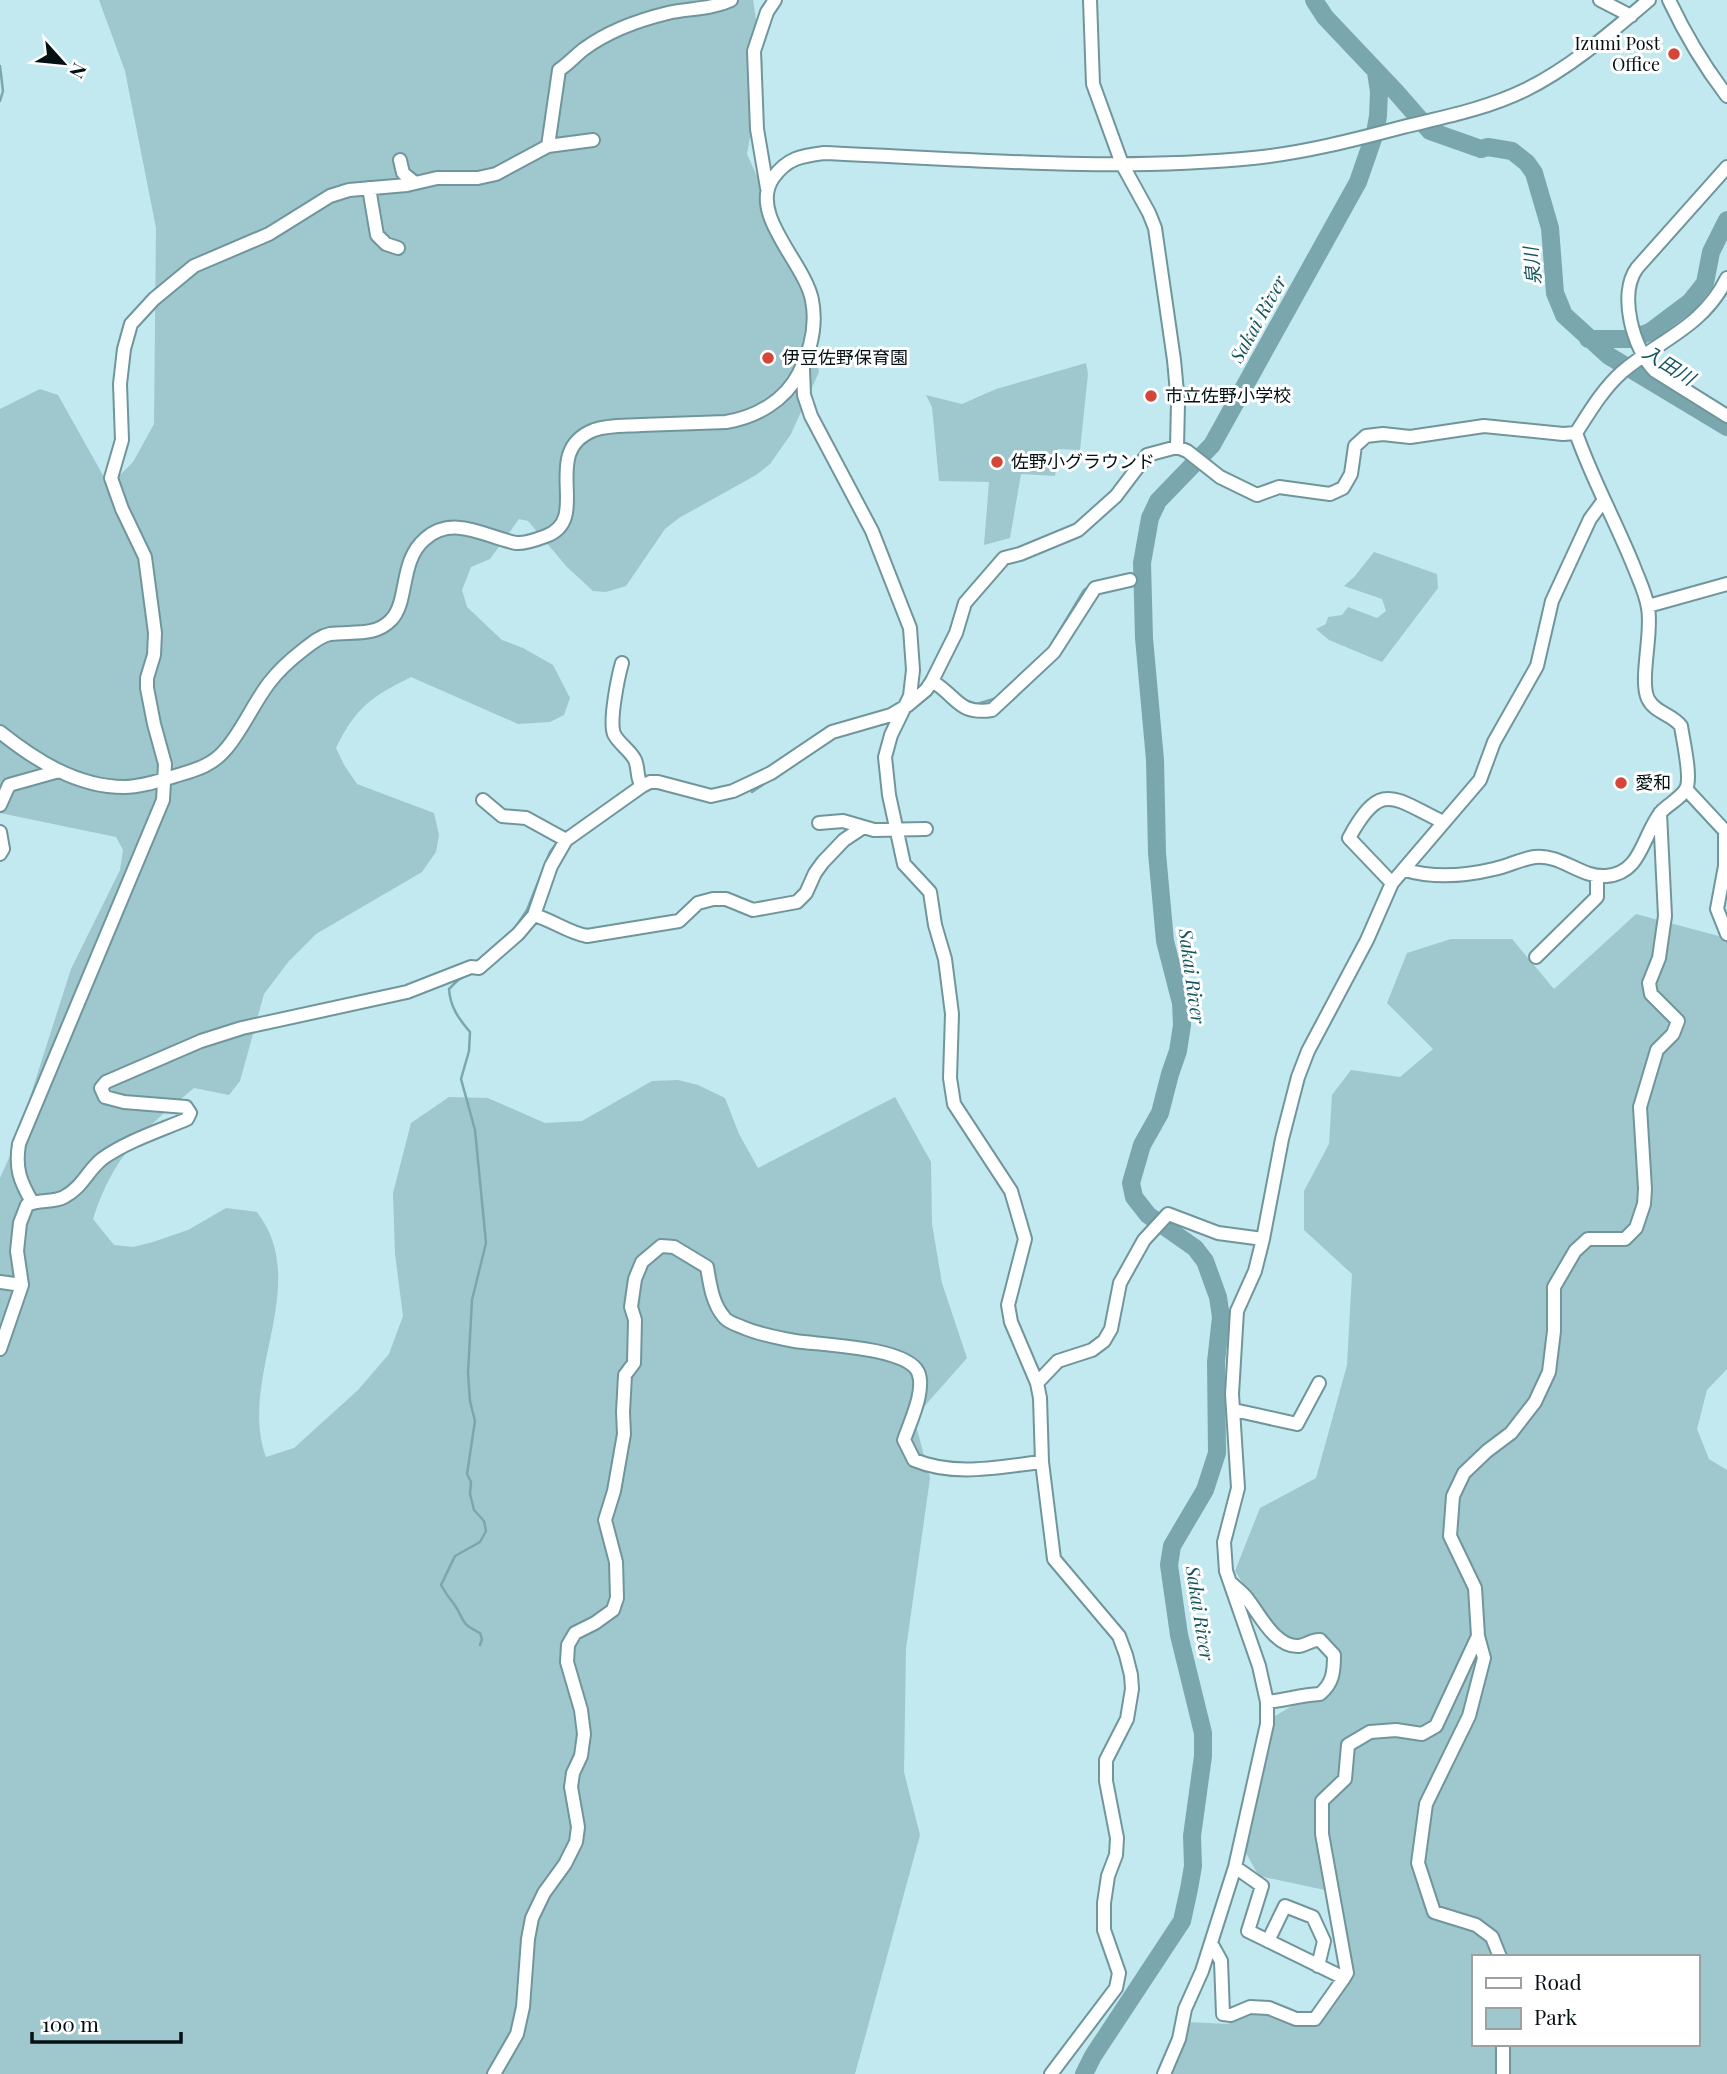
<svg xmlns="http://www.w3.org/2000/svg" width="1727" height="2074" viewBox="0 0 1727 2074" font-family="'Playfair Display','Noto Sans JP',serif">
<rect width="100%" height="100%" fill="#c1e9ef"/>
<path fill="#9fc7ce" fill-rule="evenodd" d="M 99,0 L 753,0 L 763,64 L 747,154 L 804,281 L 819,372 L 791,434 L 770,464 L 756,475 L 679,518 L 665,529 L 626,586 L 606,592 L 593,591 L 567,567 L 528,521 L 519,519 L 490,559 L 471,567 L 462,590 L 467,607 L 502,640 L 523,648 L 553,665 L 570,698 L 564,715 L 550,722 L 518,724 L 411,677 C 371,697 356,707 336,748 L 344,765 L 357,784 L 434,813 L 439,835 L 436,852 L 422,872 L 316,934 L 289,961 L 264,994 L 240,1081 L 229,1095 L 194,1088 C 143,1130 114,1154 93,1219 L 114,1245 L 133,1247 L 153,1242 L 188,1230 L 226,1208 L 257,1212 C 313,1285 237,1378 266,1457 L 294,1448 L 358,1390 L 389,1354 L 403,1316 L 395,1254 L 393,1193 L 411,1123 L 449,1097 L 488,1098 L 545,1123 L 582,1121 L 652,1081 L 678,1080 L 698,1085 L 725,1098 L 739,1134 L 758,1168 L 895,1097 L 931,1162 L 932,1224 L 942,1283 L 967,1358 L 914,1418 L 930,1478 L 906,1649 L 904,1772 L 920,1835 L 855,2074 L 0,2074 L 0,1178 L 14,1147 L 71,969 L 120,870 L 123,850 L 116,837 L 0,813 L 0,409 L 40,389 L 58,395 L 104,477 L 119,476 L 133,462 L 154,424 L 156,228 L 125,71 Z
M 1086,363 L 1088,374 L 1080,450 L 1058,449 L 1055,476 L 1021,474 L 1010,538 L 984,545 L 989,482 L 939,481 L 932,407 L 926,395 L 962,404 L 996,389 Z
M 1374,552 L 1437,574 L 1438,588 L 1382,662 L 1329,640 L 1316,629 L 1326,624 L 1328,617 L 1342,615 L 1348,607 L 1377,618 L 1386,611 L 1382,599 L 1344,586 L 1355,576 Z
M 1636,914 L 1726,938 L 1727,942 L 1727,1369 L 1707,1390 L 1697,1429 L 1709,1459 L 1727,1470 L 1727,2074 L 1172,2074 L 1188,2022 L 1228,2024 L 1258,2003 L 1310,2022 L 1351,1974 L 1334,1892 L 1259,1876 L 1243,1848 L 1272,1718 L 1290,1707 L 1323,1695 L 1337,1656 L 1322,1635 L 1294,1645 L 1275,1635 L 1235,1571 L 1260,1508 L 1316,1478 L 1347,1365 L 1352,1274 L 1304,1230 L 1304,1191 L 1329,1144 L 1332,1095 L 1351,1070 L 1400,1077 L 1433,1049 L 1387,1003 L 1407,953 L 1451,939 L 1512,939 L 1554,989 ZM 1473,1957 L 1697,1957 L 1697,2044 L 1473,2044 Z"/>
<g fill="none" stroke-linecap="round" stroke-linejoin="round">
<path stroke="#7aa7ae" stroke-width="2.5" d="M 0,66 L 3,91 L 0,101
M 1139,573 L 1142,572
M 1048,650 L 1084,590 L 1090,586
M 964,700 L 977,704 L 997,698
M 873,726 L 890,723
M 657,776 L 674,780
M 752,792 L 770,780
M 566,833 L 586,818
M 513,931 L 527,910 L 550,852 L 559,840
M 471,972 L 457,981 L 449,989 C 450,1007 459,1019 470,1032 L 469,1051 L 461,1079 L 475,1130 L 486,1243 L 472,1300 L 468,1373 L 470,1401 L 475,1421 L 467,1474 L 471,1482 L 470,1494 L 474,1510 L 484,1521 L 486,1531 L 480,1542 L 455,1556 L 441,1585 C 445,1592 449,1598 454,1604 C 466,1621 458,1622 480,1633 L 482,1639 L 480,1645"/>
<path stroke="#7aa7ae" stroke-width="18" d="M 1314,0 L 1325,17 L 1396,92 L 1430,131 L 1481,149 L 1488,147 L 1512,151 L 1527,163 L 1534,173 L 1550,228 L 1555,293 L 1564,315 L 1609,356 L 1727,427
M 1588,339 L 1630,339 L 1650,332 L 1690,302 L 1705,283 L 1711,252 L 1727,220
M 1084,2074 L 1093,2056 L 1182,1921 L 1189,1889 L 1193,1866 L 1192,1836 L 1203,1756 L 1203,1733 L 1179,1635 L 1169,1565 L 1172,1546 L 1205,1490 L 1217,1453 L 1216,1362 L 1221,1317 L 1218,1297 L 1205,1261 L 1195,1248 L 1148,1215 L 1134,1197 L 1131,1183 L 1142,1145 L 1160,1113 L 1170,1074 L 1178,1051 L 1182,1025 L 1181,1003 L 1165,941 L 1157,853 L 1155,760 L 1144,638 L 1142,563 L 1150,518 L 1158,501 L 1212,445 L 1358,182 L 1375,133 L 1378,116 L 1379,92 L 1376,72"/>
<defs>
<path id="minor" d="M 1090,0 L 1093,84 L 1122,164 L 1149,213 L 1155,228 L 1174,360 L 1178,403 L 1177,447
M 1600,0 L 1631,16
M 1669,0 C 1685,34 1704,66 1727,96
M 548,146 L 593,140
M 400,160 L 403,173 L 415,183
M 1727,167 L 1637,268 C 1618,294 1633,349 1655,371 L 1727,416
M 369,188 L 377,235 L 386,244 L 398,248
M 767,188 L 757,129 L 754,51 L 767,12 L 775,0
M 803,369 L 804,395 L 811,416 L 872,531 L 910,628 L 913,670 L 910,696 L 891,735 L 885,757 L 889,795 L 904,864 L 930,892 L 935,925 L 945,959 L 952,1014 L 950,1078 L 954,1104 L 1011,1191 L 1025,1239 L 1008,1305 L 1011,1322 L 1037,1383 L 1040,1398 L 1042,1462 L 1054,1559 L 1119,1636 L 1126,1655 L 1131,1675 L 1132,1689 L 1127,1719 L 1106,1760 L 1106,1781 L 1117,1838 L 1116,1855 L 1108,1876 L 1104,1903 L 1104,1930 L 1119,1973 L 1116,1988 L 1051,2074
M 1576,433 C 1590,411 1603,389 1622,372 C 1661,339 1703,327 1727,278
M 1648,606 L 1727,584
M 622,663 C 618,677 609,721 614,734 C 619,744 630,750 635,760 C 639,769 636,778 642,786
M 932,681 C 958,697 958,715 992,710 L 1054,652 L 1095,588 L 1130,580
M 0,732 C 35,760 77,787 124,787 C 141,787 158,781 175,776 C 195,770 212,766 226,749 C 243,729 253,704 269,683 C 279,670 290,660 303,650 C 312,643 320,636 330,634 C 351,631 375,637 391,620 C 409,602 399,561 425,539 C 453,514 486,537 516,543 C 525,544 538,539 546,536 C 593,519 538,452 594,430 C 608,425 626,426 641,425 C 669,424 698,423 726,422 C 756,417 785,401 799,373 C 811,350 817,326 812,300 C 805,263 748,214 773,178 C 787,158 801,156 824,153 C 966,159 1111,172 1253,158 C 1303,153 1354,140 1403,127 C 1444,117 1486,109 1525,90 C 1570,68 1610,33 1649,0
M 1686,789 L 1725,831 L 1725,866 L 1717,909 L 1727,934
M 483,800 L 502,816 L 526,818 L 566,840
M 0,805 L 9,785 L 59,771
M 819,823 L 843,821 L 874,830 L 926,829
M 0,832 L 3,849 L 0,854
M 1405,870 C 1433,878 1465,876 1494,869 C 1508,866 1521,859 1535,857 C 1561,854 1581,878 1606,876 C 1643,873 1642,834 1662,811 C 1669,804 1681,798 1686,789 C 1692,778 1683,740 1681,726 C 1672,714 1655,713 1648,699 C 1639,680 1653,632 1648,608 C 1646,594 1639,580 1634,567 C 1616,522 1592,479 1576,433
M 1392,883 L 1349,838 C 1381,779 1393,798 1443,822
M 534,915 C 552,920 569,933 587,936 L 679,921 L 698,903 L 713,899 L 726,899 L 753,910 L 797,902 L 806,893 L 815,873 L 823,862 L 844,840 L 862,828
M 1536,957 L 1597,897 L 1597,876
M 32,1202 C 20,1181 15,1169 19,1144 L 163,800 L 165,764 L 154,724 L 147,688 L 147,678 L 154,655 L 155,633 L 145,557 L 122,509 L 111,478 L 122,440 L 120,384 L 124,349 L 131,324 L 154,299 L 194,266 L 269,234 L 330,196 L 349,190 L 407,185 L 437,178 L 478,178 L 496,174 L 548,146 L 559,70 C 568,64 575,56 584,49 C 607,32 639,20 668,13 C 689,8 710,10 731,0
M 0,1282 L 22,1285
M 0,1349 L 22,1285 L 17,1251 L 20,1223 L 27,1205 C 38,1199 53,1203 64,1197 C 83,1187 87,1171 102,1159 C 127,1141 159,1131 187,1119 L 190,1113 L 186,1107 L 124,1102 L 105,1097 L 101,1088 L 106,1082 L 201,1041 L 242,1028 L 407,992 L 471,967 L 479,968 L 518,934 L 534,915 L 551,866 L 566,840 L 642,786 L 650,782 L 658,782 L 711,796 L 733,791 L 771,773 L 832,732 L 891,715 L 908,705 L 926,690 L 932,681 L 956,633 L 965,603 L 1004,558 L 1020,554 L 1078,530 L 1116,496 L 1147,455 L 1177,447 L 1187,451 L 1220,477 L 1257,495 L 1279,487 L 1330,494 L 1343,488 L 1351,474 L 1355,446 L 1366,436 L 1383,434 L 1410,437 L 1484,426 L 1563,434 L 1576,433
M 1037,1383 L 1058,1361 L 1092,1350 L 1104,1341 L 1111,1329 L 1120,1283 L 1144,1240 L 1168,1214 L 1218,1233 L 1263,1239
M 1234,1410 L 1297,1424 L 1319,1383
M 1230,1582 C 1235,1587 1242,1592 1246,1597 C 1259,1613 1275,1648 1299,1646 C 1307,1645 1312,1639 1320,1640 L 1334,1655 C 1334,1672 1333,1683 1320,1694 C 1300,1695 1287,1700 1267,1702
M 1235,1867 L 1262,1886 L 1248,1931 L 1344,1978 L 1347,1973 L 1322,1834 L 1322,1801 L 1345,1779 L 1348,1745 L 1370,1732 L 1396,1730 L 1422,1734 L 1436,1726 L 1478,1636
M 1268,1941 L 1285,1906 L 1313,1917 L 1324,1941 L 1318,1966
M 1211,1943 L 1221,1961 L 1223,2014 L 1231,2015 L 1250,2007 L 1269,2008 L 1296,2019 L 1315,2019 L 1344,1978
M 1500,1957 L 1492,1937 L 1476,1925 L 1434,1912 L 1418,1863 L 1426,1804 L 1469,1716 L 1484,1658 L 1478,1636 L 1475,1588 L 1450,1536 L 1453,1496 L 1464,1473 L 1487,1451 L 1511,1433 L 1535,1402 L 1549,1372 L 1554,1331 L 1554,1287 L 1575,1251 L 1588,1239 L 1625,1239 L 1636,1228 L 1644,1204 L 1645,1189 L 1640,1107 L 1657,1050 L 1673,1034 L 1678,1021 L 1651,994 L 1649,983 L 1659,958 L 1665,916 L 1660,813
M 494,2074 L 517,2034 L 523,2007 L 528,1939 L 532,1918 L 544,1893 L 565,1864 L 576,1842 L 578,1827 L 571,1787 L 573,1773 L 581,1756 L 584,1734 L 581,1710 L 567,1662 L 568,1645 L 575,1633 L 595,1623 L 613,1610 L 617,1598 L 616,1562 L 605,1520 L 614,1491 L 624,1434 L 623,1412 L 625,1375 L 634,1363 L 635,1320 L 631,1307 L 635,1279 L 642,1262 L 661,1246 L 674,1247 L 707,1267 C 710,1284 712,1303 724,1317 C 727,1322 737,1325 742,1327 C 758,1334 778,1338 795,1341 C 821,1345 906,1347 918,1372 C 926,1390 910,1422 904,1440 L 914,1460 C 955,1477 998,1467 1042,1462
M 1164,2074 L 1179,2039 L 1185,2009 L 1202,1971 L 1235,1867 L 1267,1724 L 1267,1702 L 1259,1666 L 1226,1571 L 1224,1542 L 1238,1488 L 1232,1394 L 1237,1311 L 1255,1271 L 1263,1239 L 1282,1139 L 1298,1077 L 1308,1051 L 1367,940 L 1392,883 L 1480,780 L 1494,742 L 1537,666 L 1552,601 L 1590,519 L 1604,500
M 1503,2074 L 1503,2044"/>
</defs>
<use href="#minor" stroke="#70969c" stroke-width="16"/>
<use href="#minor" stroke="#fff" stroke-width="12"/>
</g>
<g fill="#d44738" stroke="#fff" stroke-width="2.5">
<circle cx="1674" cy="54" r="7"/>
<circle cx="768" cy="358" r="7"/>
<circle cx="1151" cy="396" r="7"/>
<circle cx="997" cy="462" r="7"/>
<circle cx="1621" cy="783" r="7"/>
</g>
<g text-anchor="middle" stroke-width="6" stroke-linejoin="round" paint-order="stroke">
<g font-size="18" fill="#041113" stroke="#fff" text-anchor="start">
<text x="1660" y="50" text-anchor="end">Izumi Post<tspan x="1660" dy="21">Office</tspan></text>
<text x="782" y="364">伊豆佐野保育園</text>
<text x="1165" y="402">市立佐野小学校</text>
<text x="1011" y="468">佐野小グラウンド</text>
<text x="1635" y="789">愛和</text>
</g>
<g font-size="19" font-style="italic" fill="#13545d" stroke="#fff">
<text transform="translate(1532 266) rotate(-95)" y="7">泉川</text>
<text transform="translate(1258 319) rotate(-61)" y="7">Sakai River</text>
<text transform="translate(1669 365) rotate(32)" y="7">入田川</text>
<text transform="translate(1192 976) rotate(82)" y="7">Sakai River</text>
<text transform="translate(1200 1613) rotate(81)" y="7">Sakai River</text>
</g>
</g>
<rect x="1472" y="1955" width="228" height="91" fill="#ffffff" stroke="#9ba0a1" stroke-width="2"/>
<rect x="1486" y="1978" width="35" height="10" fill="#ffffff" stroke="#9ba0a1" stroke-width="2"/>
<text x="1534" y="1990" font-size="21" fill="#041113">Road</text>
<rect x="1486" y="2008" width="35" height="21" fill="#9fc7ce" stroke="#9ba0a1" stroke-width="2"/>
<text x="1534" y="2025" font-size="21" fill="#041113">Park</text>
<g transform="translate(63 63) rotate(117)" stroke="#ffffff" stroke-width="5" paint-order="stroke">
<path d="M0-5L12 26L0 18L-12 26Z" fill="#041113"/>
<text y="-10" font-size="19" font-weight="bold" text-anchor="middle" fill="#041113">N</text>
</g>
<path d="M32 2032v10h149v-10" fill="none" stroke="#041113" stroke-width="3.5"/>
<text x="42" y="2032" font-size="21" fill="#041113" stroke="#ffffff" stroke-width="5" paint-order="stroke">100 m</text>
</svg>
